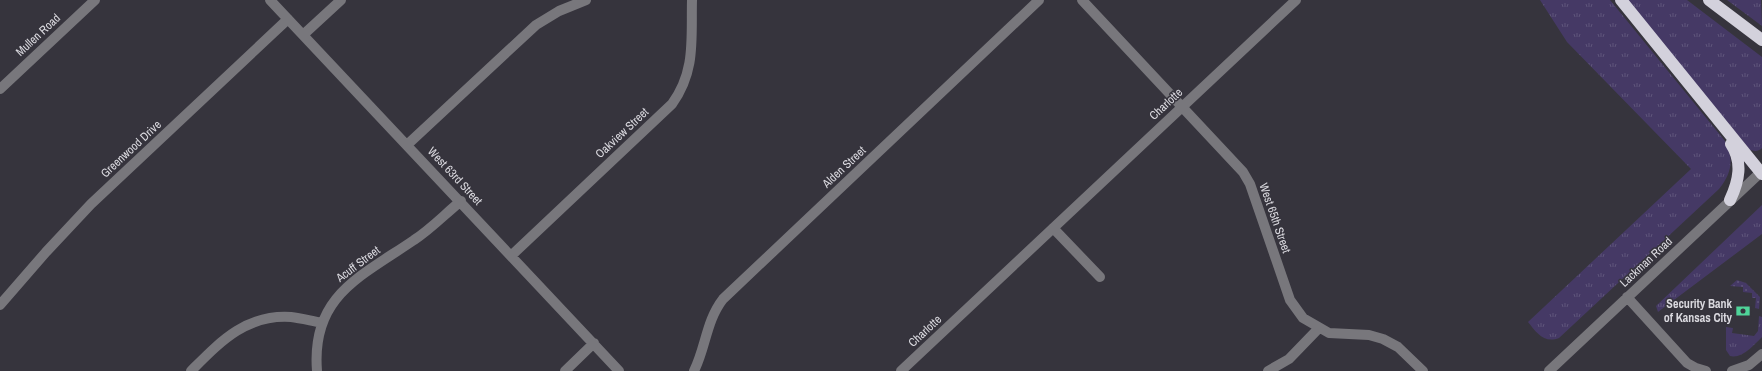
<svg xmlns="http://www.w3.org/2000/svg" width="1762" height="371" viewBox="0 0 1762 371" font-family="'Archivo Narrow',sans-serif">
<defs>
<pattern id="grass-tufts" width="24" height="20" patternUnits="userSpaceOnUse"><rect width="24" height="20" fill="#453965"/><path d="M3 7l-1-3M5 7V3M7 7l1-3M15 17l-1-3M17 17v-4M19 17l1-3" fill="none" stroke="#5f557b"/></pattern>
<pattern id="garden-dots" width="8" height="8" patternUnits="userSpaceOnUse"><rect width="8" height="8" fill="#453965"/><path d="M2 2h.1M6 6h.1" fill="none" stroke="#5f557b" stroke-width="1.8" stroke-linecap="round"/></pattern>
</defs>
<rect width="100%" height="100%" fill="#36343d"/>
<path fill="url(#grass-tufts)" d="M 1540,0 L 1610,0 L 1725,141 C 1734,159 1732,173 1719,189 L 1559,338 C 1544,344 1536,332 1528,322 L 1691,169 L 1567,42 Z
M 1626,0 L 1687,0 L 1762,57 L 1762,148 C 1758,152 1754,151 1750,150 Z
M 1727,0 L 1761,0 L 1762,26 Z
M 1762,205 L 1762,234 L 1658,312 L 1656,306 Z
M 1759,316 L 1762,317 L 1762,337 C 1754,345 1742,359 1730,356 L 1726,350 L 1726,327 L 1733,328 L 1732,333 L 1754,336 L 1758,331 Z"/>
<path fill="url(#garden-dots)" d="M 1737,280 L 1746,283 L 1760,297 L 1759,309 L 1755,308 L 1756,298 L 1752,298 L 1752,293 L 1743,292 L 1743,287 L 1730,286 Z"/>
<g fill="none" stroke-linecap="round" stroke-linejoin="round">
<path stroke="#78777c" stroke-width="10" d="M 270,0 L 619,371
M 1082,0 L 1243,172 L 1250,184 L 1290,300 L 1303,318 L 1329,333 L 1369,335 L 1383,339 L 1398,347 L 1423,371
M 303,35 L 341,0
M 0,89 L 95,0
M 408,144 L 536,25 L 559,11 L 586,0
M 1053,228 L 1100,277
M 512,255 L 672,104 C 696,71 691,39 692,0
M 1627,297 L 1687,363 L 1696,368 L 1706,371
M 0,305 L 46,252 L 91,204 L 288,19
M 191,371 C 220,342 246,314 291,317 C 301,318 311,321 322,323
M 317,371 C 311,296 360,277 414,240 C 431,229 445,214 461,201
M 565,371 L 594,343
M 694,371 C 706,347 706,321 723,299 L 1039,0
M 901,371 L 1296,0
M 1268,371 L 1289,359 L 1319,328
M 1549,371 L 1760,173
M 1732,371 L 1749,365 L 1762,354"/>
<path stroke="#d3d1dc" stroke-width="12" d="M 1621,0 L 1762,174
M 1709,0 L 1762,40
M 1730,200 C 1739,181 1743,162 1731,144"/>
</g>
<defs>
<symbol id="bank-bare" viewBox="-9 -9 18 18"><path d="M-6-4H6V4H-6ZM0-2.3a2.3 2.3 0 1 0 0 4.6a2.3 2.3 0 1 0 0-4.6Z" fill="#4fd399" stroke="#36343d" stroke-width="2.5" paint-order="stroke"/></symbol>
</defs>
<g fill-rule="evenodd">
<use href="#bank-bare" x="1733" y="301" width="20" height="20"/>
</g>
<g text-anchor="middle" stroke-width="3" stroke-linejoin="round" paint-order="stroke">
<g font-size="12" fill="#dad9df" stroke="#36343d">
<text transform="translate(38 35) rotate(-43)" y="4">Mullen Road</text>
<text transform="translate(1166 104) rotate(-43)" y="4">Charlotte</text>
<text transform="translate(622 133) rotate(-43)" y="4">Oakview Street</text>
<text transform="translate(131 149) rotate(-43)" y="4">Greenwood Drive</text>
<text transform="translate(844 167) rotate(-43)" y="4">Alden Street</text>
<text transform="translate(455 176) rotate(47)" y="4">West 63rd Street</text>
<text transform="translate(1275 218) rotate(71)" y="4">West 65th Street</text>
<text transform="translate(1646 262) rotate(-43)" y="4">Lackman Road</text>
<text transform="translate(358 264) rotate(-37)" y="4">Acuff Street</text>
<text transform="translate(925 331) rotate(-43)" y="4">Charlotte</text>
</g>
<g font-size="12" font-weight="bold" fill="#dad9df" stroke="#36343d" text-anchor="end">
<text x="1732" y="308">Security Bank<tspan x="1732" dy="14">of Kansas City</tspan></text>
</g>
</g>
</svg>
